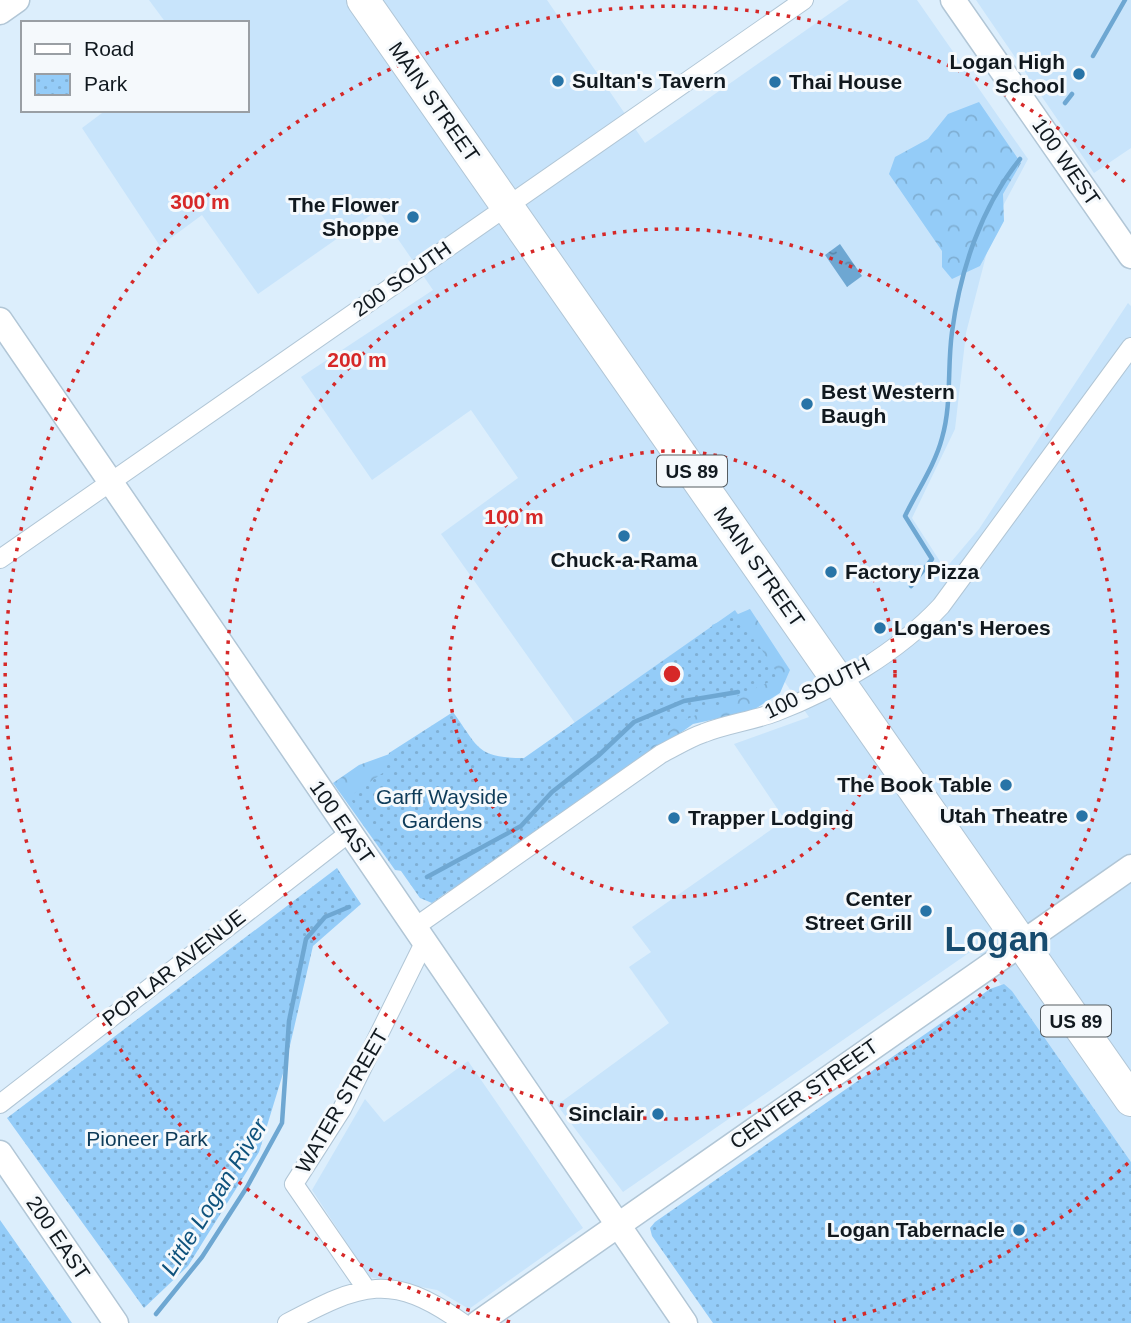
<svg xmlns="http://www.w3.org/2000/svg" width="1131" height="1323" viewBox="0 0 1131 1323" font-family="Arial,sans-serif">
<defs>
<pattern id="forest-crowns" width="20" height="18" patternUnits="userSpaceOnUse" patternTransform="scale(1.75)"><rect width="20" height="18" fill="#94ccf8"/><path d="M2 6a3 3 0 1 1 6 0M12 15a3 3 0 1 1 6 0" fill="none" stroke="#7fafd4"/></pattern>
<pattern id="park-dots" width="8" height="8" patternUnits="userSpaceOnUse" patternTransform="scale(1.75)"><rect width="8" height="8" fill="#94ccf8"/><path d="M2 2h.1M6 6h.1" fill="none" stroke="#7fafd4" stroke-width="1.8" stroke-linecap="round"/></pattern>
<pattern id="water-ripples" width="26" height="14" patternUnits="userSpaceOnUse" patternTransform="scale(1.75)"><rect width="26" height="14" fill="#6ea7d2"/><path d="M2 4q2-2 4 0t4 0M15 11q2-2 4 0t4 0" fill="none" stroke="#5987aa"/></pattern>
</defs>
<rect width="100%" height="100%" fill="#dceefc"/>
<path fill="#c8e4fb" d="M 149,0 L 547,0 L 645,143 L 849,0 L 917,0 L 1028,159 L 995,221 L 966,333 L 955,429 L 912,518 L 945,569 L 979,529 L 1128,303 L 1131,306 L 1131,1162 L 1012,991 L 1001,985 L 976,948 L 623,1192 L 557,1105 L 669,1023 L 629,967 L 651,952 L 632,927 L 785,820 L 734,744 L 809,717 L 735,610 L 575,723 L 441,534 L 518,478 L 471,410 L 372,480 L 301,377 L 433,290 L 378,210 L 258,294 L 202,215 L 160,246 L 82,128 L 106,110 L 247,110 L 247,23 L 166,23 Z
M 976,0 L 1131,0 L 1131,148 L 1094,173 Z
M 468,1061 L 583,1228 L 469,1309 L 437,1290 L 369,1277 L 312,1190 L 365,1099 L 384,1122 Z"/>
<path fill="url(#forest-crowns)" d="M 979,102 L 1021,163 L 1003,194 L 1004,221 L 980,266 L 952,279 L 942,267 L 942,251 L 889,174 L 895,157 L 928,139 L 948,114 Z
M 750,609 L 790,670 L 780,693 L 752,711 L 693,724 L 531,841 L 453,893 L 417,873 L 395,870 L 333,783 L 359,765 L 406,748 L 480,794 L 711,642 L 712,625 Z"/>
<path fill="url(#park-dots)" d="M 735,610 L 780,677 L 685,720 L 432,903 L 420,898 L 349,797 L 384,772 L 389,753 L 453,712 C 479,748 477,758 524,758 Z
M 337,868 L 361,904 L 313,946 L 285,1067 L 259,1152 L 188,1266 L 144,1308 L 7,1118 Z
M 1004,984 L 1012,991 L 1131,1162 L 1131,1323 L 713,1323 L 652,1236 L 650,1228 L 655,1222 L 990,989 Z
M 0,1220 L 72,1323 L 0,1323 Z"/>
<path fill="url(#water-ripples)" d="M 840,244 L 862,276 L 847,287 L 825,255 Z"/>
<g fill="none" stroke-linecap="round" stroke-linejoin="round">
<path stroke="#6ea7d2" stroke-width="4.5" d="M 1093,56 L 1125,0
M 1065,103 L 1072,94
M 911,586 L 932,559 L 905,516 C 917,491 935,465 942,438 C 952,403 947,368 952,332 C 960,271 981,207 1020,159
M 427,877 L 521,826 L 552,792 L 598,756 L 634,722 L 684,701 L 738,692
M 156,1314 L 202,1257 L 247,1187 L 282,1123 L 289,1021 L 306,939 L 325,917 L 349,907"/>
<defs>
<path id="street" d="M 0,559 L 804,0
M 415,927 L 661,754 C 675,747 689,738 704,733 C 727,724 752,721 776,712 C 834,690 898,652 941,606 L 1131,347
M 0,1104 L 349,833
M 365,1287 L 294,1184 L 342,1109 L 424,943
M 287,1323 C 361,1284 391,1271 463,1323"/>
<path id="secondary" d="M 953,0 L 1131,256
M 0,12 L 17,0
M 0,320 L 685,1323
M 0,1153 L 116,1323
M 478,1323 L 1131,867"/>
<path id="highway" d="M 363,0 L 1131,1100"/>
</defs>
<use href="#street" stroke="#b1c6d6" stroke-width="20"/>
<use href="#secondary" stroke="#b1c6d6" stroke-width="27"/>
<use href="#highway" stroke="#b1c6d6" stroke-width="34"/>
<use href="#street" stroke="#fff" stroke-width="18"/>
<use href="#secondary" stroke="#fff" stroke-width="24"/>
<use href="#highway" stroke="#fff" stroke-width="32"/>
</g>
<g fill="none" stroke="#d62828" stroke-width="3.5" stroke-dasharray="3.5 7">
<circle cx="672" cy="674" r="223"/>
<circle cx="672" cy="674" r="445"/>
<path d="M1128 1163A668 668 0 0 1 834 1322M510 1322A668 668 0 1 1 1128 185"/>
</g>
<g fill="#2874a7" stroke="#f5f9fc" stroke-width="2.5">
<circle cx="1079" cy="74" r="7"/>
<circle cx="558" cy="81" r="7"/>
<circle cx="775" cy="82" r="7"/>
<circle cx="413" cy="217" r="7"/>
<circle cx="807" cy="404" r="7"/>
<circle cx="624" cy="536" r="7"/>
<circle cx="831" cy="572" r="7"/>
<circle cx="880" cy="628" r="7"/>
<circle cx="1006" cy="785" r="7"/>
<circle cx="1082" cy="816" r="7"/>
<circle cx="674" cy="818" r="7"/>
<circle cx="926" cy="911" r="7"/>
<circle cx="658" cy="1114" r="7"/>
<circle cx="1019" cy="1230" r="7"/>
</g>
<g text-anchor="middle" stroke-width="6" stroke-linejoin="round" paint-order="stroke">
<g fill="#f5f9fc" stroke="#555c61" stroke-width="2">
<rect x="657" y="455.5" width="70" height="31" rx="5"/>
<rect x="1041" y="1005.5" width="70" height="31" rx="5"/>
</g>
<g font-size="19" font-weight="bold" fill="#11191f">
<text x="692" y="478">US 89</text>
<text x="1076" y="1028">US 89</text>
</g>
<g font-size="21" font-weight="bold" fill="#11191f" stroke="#f5f9fc" text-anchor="end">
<text x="1065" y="69">Logan High<tspan x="1065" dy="24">School</tspan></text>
<text x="572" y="88" text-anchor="start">Sultan's Tavern</text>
<text x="789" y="89" text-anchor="start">Thai House</text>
<text x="399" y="212">The Flower<tspan x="399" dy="24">Shoppe</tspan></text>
<text x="821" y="399" text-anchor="start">Best Western<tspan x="821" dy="24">Baugh</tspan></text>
<text x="624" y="567" text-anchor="middle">Chuck-a-Rama</text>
<text x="845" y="579" text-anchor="start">Factory Pizza</text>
<text x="894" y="635" text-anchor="start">Logan's Heroes</text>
<text x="992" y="792">The Book Table</text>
<text x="1068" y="823">Utah Theatre</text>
<text x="688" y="825" text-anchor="start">Trapper Lodging</text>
<text x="912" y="906">Center<tspan x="912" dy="24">Street Grill</tspan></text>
<text x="644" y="1121">Sinclair</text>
<text x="1005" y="1237">Logan Tabernacle</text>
</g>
<g font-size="21" fill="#11191f" stroke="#f5f9fc">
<text transform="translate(434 102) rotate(55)" y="7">MAIN STREET</text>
<text transform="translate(1066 162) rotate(55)" y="7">100 WEST</text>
<text transform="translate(402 279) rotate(-35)" y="7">200 SOUTH</text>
<text transform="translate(759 567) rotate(55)" y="7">MAIN STREET</text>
<text transform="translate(817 688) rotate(-26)" y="7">100 SOUTH</text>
<text transform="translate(342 822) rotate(55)" y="7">100 EAST</text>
<text transform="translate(174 968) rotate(-38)" y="7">POPLAR AVENUE</text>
<text transform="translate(804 1094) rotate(-35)" y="7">CENTER STREET</text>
<text transform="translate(342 1101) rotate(-60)" y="7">WATER STREET</text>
<text transform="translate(58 1238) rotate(56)" y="7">200 EAST</text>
</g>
<g font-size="21" fill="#0e3b59" stroke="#f5f9fc">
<text x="442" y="804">Garff Wayside<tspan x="442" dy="24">Gardens</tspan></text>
<text x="147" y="1146">Pioneer Park</text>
</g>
<g font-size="23" font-style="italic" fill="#0f537d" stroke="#f5f9fc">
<text transform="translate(214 1197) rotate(-58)" y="8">Little Logan River</text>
</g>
<g font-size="35" font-weight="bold" fill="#174b6e" stroke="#f5f9fc">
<text x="997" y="951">Logan</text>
</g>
</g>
<circle cx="672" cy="674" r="10" fill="#d62828" stroke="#f5f9fc" stroke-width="3.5"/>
<g font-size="21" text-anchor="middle" font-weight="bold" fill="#d62828" stroke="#f5f9fc" stroke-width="6" stroke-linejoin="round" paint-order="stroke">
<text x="200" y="209">300 m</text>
<text x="357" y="367">200 m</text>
<text x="514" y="524">100 m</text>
</g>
<rect x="21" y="21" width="228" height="91" fill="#f5f9fc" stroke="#9a9fa4" stroke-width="2"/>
<rect x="35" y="44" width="35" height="10" fill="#ffffff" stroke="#9a9fa4" stroke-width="2"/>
<text x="84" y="56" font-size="21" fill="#11191f">Road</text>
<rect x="35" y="74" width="35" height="21" fill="url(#park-dots)" stroke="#9a9fa4" stroke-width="2"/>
<text x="84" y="91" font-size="21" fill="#11191f">Park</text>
</svg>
